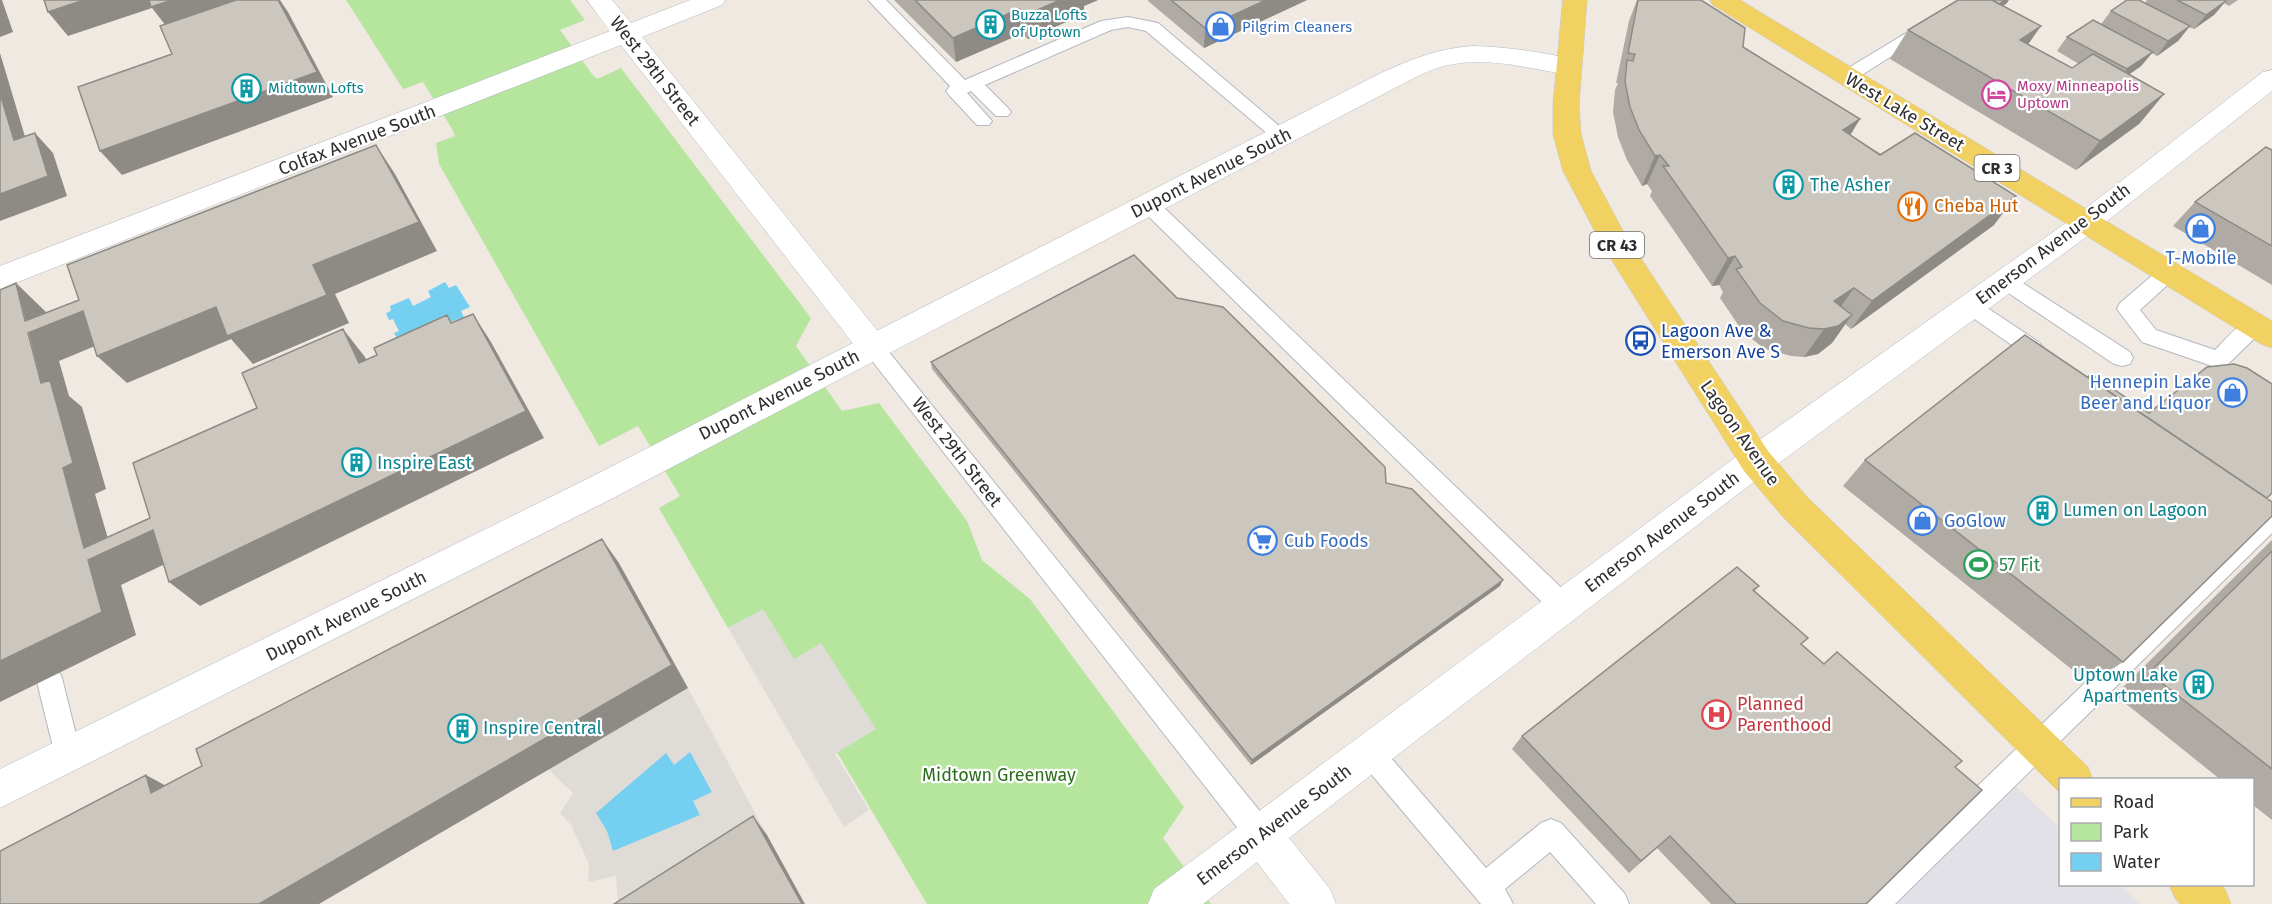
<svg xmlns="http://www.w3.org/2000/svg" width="2272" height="904" viewBox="0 0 2272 904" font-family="'Fira Sans',sans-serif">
<rect width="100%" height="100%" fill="#efe9e1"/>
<path fill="#e3e1e8" d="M 2002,773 L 2060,828 L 2060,884 L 2119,885 L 2140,904 L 1865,904 Z"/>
<path fill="#b6e59e" d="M 346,0 L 570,0 L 585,20 L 560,30 L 592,74 L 597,79 L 621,68 L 811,318 L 796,346 L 842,411 L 879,403 L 967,521 L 982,560 L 1030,599 L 1184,807 L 1163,838 L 1211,904 L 927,904 L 755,614 L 728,628 L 659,508 L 680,496 L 638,426 L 599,446 L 439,164 L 436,143 L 455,136 L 452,129 L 423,82 L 403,89 Z"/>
<path fill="#dfdcd8" d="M 763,609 L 794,659 L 821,643 L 876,729 L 835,754 L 869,810 L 844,827 L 728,628 Z
M 688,688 L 767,835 L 659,904 L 618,904 L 616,876 L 588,882 L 589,864 L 571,825 L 560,813 L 573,793 L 548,769 Z"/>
<path fill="#75cff0" d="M 445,282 L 449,288 L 456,285 L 470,307 L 461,311 L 464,317 L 398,340 L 394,333 L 399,331 L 393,319 L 389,320 L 386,313 L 391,311 L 390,306 L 409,298 L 413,306 L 431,297 L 428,291 Z
M 690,752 L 712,792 L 693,801 L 700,815 L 613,851 L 607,831 L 596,813 L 666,753 L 674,765 Z"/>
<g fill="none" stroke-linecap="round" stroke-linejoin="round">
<defs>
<path id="lane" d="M 868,0 L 886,0 L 965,80 L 1101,21 L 1128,17 L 1158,23 L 1291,136 L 1289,140 L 1282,142 L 1275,140 L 1146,31 L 1128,27 L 1111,30 L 985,85 L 1008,108 L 1011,112 L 1008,116 L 996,116 L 971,91 L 967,93 L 992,121 L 989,125 L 977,125 L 949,95 L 946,91 L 950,86 Z
M 1961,0 L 1981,0 L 1852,81 L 1840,81 L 1837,77 L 1840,73 Z
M 1149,198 L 1156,200 L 1572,598 L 1575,606 L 1572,614 L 1563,617 L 1554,614 L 1142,210 L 1139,205 L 1142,200 Z
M 2168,266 L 2175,268 L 2178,273 L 2175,278 L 2140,310 L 2156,330 L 2215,350 C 2227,339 2244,314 2262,319 L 2265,325 L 2262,331 L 2226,366 L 2218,368 L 2142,342 L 2117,309 L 2120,303 L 2161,268 Z
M 2005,273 L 2012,276 L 2130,352 L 2133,358 L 2130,364 L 2122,366 L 2114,364 L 1998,286 L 1995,281 L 1998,276 Z
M 1970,298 L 1977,301 L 2040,343 L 2044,349 L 2040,355 L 2033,357 L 2026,355 L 1963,311 L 1960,306 L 1963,301 Z
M 873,339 L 880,341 L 1271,825 L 1275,835 L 1271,845 L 1261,849 L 1251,845 L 866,353 L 862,347 L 866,341 Z
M 2272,508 L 2272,533 L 1895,904 L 1861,904 L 1865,894 L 2264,511 Z
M 49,666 L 58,670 L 62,678 L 81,755 L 77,764 L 68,768 L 59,764 L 55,755 L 36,678 L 40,670 Z
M 1370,740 L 1379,744 L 1486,868 L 1541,823 L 1551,819 L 1561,823 L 1625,894 L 1629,904 L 1596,904 L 1550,852 L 1505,889 L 1513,904 L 1481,904 L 1361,762 L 1357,753 L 1361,744 Z"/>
<path id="street" d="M 587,0 L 612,0 L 631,23 L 690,0 L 725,0 L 722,5 L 642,37 L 884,339 L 889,347 L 884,355 L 873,359 L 862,355 L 621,45 L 0,289 L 0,266 L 610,31 Z
M 2272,70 L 2272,91 L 2097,229 L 1768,471 L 1289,838 L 1330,889 L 1336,904 L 1289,904 L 1257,862 L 1203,904 L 1148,904 L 1154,889 L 1744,451 L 2077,215 L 2263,72 Z"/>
<path id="secondary" d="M 1473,46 C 1508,47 1545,52 1579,61 L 1583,67 L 1579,73 L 1570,75 C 1531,69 1488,56 1449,65 C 1436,67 1425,73 1414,78 L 615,497 L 0,808 L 0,769 L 591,477 L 1381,73 C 1411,59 1440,48 1473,46 Z"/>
<path id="primary" d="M 1563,0 L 1587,0 L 1579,105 L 1581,134 L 1591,171 L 1623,231 L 1768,451 L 1807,497 L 2088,767 L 2093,780 L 2060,780 L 2060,793 L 1783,517 L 1744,471 L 1601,243 L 1563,171 L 1553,134 L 1553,105 Z
M 1710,0 L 1740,0 L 2272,321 L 2272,348 L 2261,344 L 1713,5 Z
M 2169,884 L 2219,884 L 2225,889 L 2231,904 L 2180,904 L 2175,898 Z"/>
</defs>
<use href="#lane" stroke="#b4b7c1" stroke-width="2"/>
<use href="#street" stroke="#b4b7c1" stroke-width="1"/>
<use href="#secondary" stroke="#b4b7c1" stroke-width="1"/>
<use href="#primary" stroke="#c9c9c9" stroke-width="1"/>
<use href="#lane" fill="#fff" fill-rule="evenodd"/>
<use href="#street" fill="#fff" fill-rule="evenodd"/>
<use href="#secondary" fill="#fff" fill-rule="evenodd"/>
<use href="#primary" fill="#f2d163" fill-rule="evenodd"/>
</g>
<path fill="#afaba4" d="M 894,0 L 1098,0 L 1084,6 L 1084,14 L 1028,39 L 1021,34 L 956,62 Z
M 1148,0 L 1307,0 L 1204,48 L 1148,1 Z
M 1637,0 L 1701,0 L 1743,47 L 1851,135 L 1994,225 L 1851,329 L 1845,324 L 1832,343 L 1818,354 L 1804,357 L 1791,356 L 1765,349 L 1743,332 L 1720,298 L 1723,292 L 1719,285 L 1712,286 L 1650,196 L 1652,191 L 1647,184 L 1642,186 L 1627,160 L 1618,137 L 1613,112 L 1615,90 L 1618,83 L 1616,83 L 1629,21 Z
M 2147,0 L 2238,0 L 2229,6 L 2224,3 L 2214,15 L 2194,29 L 2189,27 L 2178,41 L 2157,56 L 2152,53 L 2141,66 L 2129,74 L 2164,94 L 2139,124 L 2076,170 L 1890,59 L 1908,30 L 2007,3 L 2003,6 L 2028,44 L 2072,68 L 2079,64 L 2057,51 L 2067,37 L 2101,24 L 2111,11 L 2145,3 Z
M 2272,150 L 2272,285 L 2173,226 L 2195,202 Z
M 1177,298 L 1386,483 L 1500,586 L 1251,765 L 932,369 L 931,362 Z
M 1865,460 L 2267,498 L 2123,662 L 2090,684 L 1843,486 Z
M 2272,540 L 2272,820 L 2253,805 L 2253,780 L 2221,780 L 2115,695 Z
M 1759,586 L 1755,591 L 1802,645 L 1824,664 L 1955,767 L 1866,904 L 1711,904 L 1657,848 L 1629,873 L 1512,749 L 1522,736 Z"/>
<path fill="#8e8b86" d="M 0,0 L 2,0 L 13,32 L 0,37 Z
M 84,0 L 264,0 L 170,31 L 152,8 L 68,36 L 48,12 Z
M 278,0 L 280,0 L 288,12 L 333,97 L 122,175 L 100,151 Z
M 1060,0 L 1098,0 L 1084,6 L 1084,14 L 1028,39 L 1026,15 Z
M 1266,0 L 1307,0 L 1204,48 L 1205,28 Z
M 2005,0 L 2009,0 L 2007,3 L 1991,14 L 1995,6 Z
M 2226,1 L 2214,15 L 2194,29 L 2206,15 Z
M 1019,9 L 1021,34 L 956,62 L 953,38 Z
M 2041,26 L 2020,56 L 2020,40 Z
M 2190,26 L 2178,41 L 2157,56 L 2168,41 Z
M 2153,52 L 2141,66 L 2116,84 L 2127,69 Z
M 0,53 L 32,160 L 14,140 L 0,94 Z
M 2164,94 L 2139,124 L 2076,170 L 2100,141 Z
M 1860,119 L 1842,149 L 1843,130 Z
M 35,133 L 53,153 L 67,196 L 0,221 L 0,194 Z
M 376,145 L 395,174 L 437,251 L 335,294 L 349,323 L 253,364 L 231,339 L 127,383 L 97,356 L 313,265 Z
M 1660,155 L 1647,184 L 1642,186 L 1655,156 Z
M 2016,196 L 1994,225 L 1851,329 L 1872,301 Z
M 1735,256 L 1719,285 L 1712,286 L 1728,258 Z
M 16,283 L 46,312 L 50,324 L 83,311 L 112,339 L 59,361 L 69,396 L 82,407 L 106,489 L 95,494 L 111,549 L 153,530 L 184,555 L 121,585 L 136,635 L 0,702 L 0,661 L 84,548 L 63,468 Z
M 1854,288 L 1834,316 L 1815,329 L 1834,301 Z
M 473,314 L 491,342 L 544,438 L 200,606 L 169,582 Z
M 1852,315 L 1832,343 L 1818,354 L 1804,357 L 1824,329 Z
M 343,329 L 365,357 L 381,390 L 359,363 Z
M 602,539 L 619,563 L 688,688 L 319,904 L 259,904 Z
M 1503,580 L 1500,586 L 1251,765 L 1252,760 Z
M 146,775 L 181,794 L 151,793 Z
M 753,816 L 767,835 L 805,904 L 802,904 Z"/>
<path fill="#cbc7bf" stroke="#8e8b86" stroke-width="1.5" d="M 44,0 L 84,0 L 48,12 Z
M 149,0 L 172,0 L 151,7 Z
M 236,0 L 278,0 L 317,72 L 100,151 L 78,87 L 172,54 L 160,26 Z
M 915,0 L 1060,0 L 1026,15 L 1019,9 L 953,38 Z
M 1171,0 L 1266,0 L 1205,28 Z
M 1638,0 L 1701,0 L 1745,28 L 1743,47 L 1860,119 L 1843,130 L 1880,155 L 1915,133 L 2016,196 L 1872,301 L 1854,288 L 1834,301 L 1852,315 L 1838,326 L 1824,329 L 1809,328 L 1783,321 L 1760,303 L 1736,269 L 1742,267 L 1735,256 L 1728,258 L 1663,166 L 1669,166 L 1660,155 L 1655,156 L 1639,130 L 1630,107 L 1625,82 L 1627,60 L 1633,61 L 1635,54 L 1628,53 Z
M 1958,0 L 1992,0 L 2041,26 L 2020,40 L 2072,68 L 2093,54 L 2164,94 L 2100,141 L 1908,30 Z
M 1992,0 L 2005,0 L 1999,4 Z
M 2127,0 L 2139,0 L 2190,26 L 2168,41 L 2111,11 Z
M 2177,0 L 2225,0 L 2226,1 L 2206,15 Z
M 2093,20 L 2153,52 L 2127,69 L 2067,37 Z
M 0,94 L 14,140 L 35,133 L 48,176 L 0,194 Z
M 376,145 L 419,222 L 313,265 L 327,295 L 227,336 L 216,307 L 97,356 L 83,311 L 28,333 L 41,383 L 50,380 L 73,463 L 63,468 L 84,548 L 150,518 L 133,463 L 257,408 L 242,373 L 343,329 L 359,363 L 377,355 L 374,348 L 447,315 L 451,323 L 473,314 L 526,411 L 169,582 L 153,530 L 88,560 L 102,612 L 0,661 L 0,290 L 16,283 L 25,321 L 79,300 L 67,265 Z
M 2266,147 L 2272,150 L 2272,246 L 2195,202 Z
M 1134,255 L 1177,298 L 1223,307 L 1385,467 L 1386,483 L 1412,489 L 1503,580 L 1252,760 L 931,362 Z
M 2025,335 L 2272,502 L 2272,516 L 2123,662 L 1865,460 Z
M 2234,364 L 2247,368 L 2272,384 L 2272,493 L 2267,498 L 2088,377 L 2091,374 L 2149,413 L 2207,367 Z
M 602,539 L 672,665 L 259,904 L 0,904 L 0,851 L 146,775 L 151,793 L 202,766 L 196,749 Z
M 2272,551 L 2272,769 L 2149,673 Z
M 1737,567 L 1759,586 L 1753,590 L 1808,638 L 1801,644 L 1824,664 L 1837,652 L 1962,761 L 1955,767 L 1982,790 L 1866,904 L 1736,904 L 1670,836 L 1641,861 L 1522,736 Z
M 753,816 L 802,904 L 614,904 Z"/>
<defs>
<symbol id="building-ring" viewBox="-11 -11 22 22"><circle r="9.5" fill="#fff" stroke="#0f9aa8" stroke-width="1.5"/><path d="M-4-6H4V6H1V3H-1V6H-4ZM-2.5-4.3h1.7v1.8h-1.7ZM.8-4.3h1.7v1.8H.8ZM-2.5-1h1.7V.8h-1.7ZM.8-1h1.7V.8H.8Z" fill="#0f9aa8"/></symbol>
<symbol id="shop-ring" viewBox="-11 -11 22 22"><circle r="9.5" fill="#fff" stroke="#3f7fe0" stroke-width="1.5"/><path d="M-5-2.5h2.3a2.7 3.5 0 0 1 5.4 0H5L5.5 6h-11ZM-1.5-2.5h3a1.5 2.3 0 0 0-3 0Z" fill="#3f7fe0"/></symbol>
<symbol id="hotel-ring" viewBox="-11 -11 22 22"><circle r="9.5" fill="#fff" stroke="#d1479c" stroke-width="1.5"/><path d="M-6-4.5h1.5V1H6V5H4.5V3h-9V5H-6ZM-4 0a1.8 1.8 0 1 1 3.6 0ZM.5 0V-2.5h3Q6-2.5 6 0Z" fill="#d1479c"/></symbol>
<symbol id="restaurant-ring" viewBox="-11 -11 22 22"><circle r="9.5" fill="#fff" stroke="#e8710a" stroke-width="1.5"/><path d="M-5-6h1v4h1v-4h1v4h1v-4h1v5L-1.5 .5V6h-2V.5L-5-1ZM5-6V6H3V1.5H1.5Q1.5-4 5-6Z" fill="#e8710a"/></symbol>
<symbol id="bus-ring" viewBox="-11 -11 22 22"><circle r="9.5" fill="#fff" stroke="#1a4fb4" stroke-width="1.5"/><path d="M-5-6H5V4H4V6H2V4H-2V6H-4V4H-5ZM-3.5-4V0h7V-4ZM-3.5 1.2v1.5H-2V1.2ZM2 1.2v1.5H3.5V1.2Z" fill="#1a4fb4"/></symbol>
<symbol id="supermarket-ring" viewBox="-11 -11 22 22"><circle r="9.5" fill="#fff" stroke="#3f7fe0" stroke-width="1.5"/><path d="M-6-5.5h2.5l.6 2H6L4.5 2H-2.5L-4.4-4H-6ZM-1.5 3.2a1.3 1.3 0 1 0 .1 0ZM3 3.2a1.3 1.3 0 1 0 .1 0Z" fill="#3f7fe0"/></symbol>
<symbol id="stadium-ring" viewBox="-11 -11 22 22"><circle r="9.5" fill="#fff" stroke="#2e9e5b" stroke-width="1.5"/><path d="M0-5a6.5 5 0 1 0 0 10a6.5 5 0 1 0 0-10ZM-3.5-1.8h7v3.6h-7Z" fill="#2e9e5b"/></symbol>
<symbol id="hospital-ring" viewBox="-11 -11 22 22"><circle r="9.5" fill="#fff" stroke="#e0444e" stroke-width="1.5"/><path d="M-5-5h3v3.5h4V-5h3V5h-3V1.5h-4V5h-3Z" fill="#e0444e"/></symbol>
</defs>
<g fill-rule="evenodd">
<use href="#building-ring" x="974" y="8" width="33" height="33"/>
<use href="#shop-ring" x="1204" y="10" width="33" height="33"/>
<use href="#building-ring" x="230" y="72" width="33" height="33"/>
<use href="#hotel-ring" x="1980" y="78" width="33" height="33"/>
<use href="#building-ring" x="1772" y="168" width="33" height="33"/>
<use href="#restaurant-ring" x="1896" y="190" width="33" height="33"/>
<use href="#shop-ring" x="2184" y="212" width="33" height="33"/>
<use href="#bus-ring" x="1624" y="324" width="33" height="33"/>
<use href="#shop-ring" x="2216" y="376" width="33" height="33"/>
<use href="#building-ring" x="340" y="446" width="33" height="33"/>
<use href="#building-ring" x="2026" y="494" width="33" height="33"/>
<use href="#shop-ring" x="1906" y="504" width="33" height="33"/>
<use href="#supermarket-ring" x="1246" y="524" width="33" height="33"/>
<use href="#stadium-ring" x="1962" y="548" width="33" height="33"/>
<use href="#building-ring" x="2182" y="668" width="33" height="33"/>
<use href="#hospital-ring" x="1700" y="698" width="33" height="33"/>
<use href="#building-ring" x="446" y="712" width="33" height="33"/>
</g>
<g text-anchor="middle" stroke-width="4.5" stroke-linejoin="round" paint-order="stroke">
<g font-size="15" fill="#0d838f" stroke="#fff" text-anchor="start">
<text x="1011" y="20">Buzza Lofts<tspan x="1011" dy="17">of Uptown</tspan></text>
<text x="268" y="93">Midtown Lofts</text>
</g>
<g font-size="15" fill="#366cbe" stroke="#fff" text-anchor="start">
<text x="1242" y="32">Pilgrim Cleaners</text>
</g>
<g font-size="15" fill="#b23c85" stroke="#fff" text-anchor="start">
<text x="2017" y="91">Moxy Minneapolis<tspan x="2017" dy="17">Uptown</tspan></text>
</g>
<g fill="#fff" stroke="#6d6d6d" stroke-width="1.5">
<rect x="1974.5" y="155" width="45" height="26" rx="4.5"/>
<rect x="1590" y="232" width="54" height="26" rx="4.5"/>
</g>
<g font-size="16" font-weight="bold" fill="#2e2e2e">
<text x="1997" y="174">CR 3</text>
<text x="1617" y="251">CR 43</text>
</g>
<g font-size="18" fill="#2e2e2e" stroke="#fff">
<text transform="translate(655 71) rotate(52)" y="6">West 29th Street</text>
<text transform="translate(1905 112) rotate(31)" y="6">West Lake Street</text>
<text transform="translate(357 140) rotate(-21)" y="6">Colfax Avenue South</text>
<text transform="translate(1211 173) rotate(-27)" y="6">Dupont Avenue South</text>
<text transform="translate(2053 244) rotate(-37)" y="6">Emerson Avenue South</text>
<text transform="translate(779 395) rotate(-27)" y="6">Dupont Avenue South</text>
<text transform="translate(1740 433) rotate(55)" y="6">Lagoon Avenue</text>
<text transform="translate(957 452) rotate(52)" y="6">West 29th Street</text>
<text transform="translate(1662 532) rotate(-37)" y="6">Emerson Avenue South</text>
<text transform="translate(346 616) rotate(-27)" y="6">Dupont Avenue South</text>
<text transform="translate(1274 825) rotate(-37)" y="6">Emerson Avenue South</text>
</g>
<g font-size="18" fill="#0d838f" stroke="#fff" text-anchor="start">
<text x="1810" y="191">The Asher</text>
<text x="377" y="469">Inspire East</text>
<text x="2063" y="516">Lumen on Lagoon</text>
<text x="2178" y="681" text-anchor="end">Uptown Lake<tspan x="2178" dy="21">Apartments</tspan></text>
<text x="483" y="734">Inspire Central</text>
</g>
<g font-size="18" fill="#c56008" stroke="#fff" text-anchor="start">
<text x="1934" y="212">Cheba Hut</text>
</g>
<g font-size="18" fill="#366cbe" stroke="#fff" text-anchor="start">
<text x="2201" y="264" text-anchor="middle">T-Mobile</text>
<text x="2211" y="388" text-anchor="end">Hennepin Lake<tspan x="2211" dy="21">Beer and Liquor</tspan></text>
<text x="1944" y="527">GoGlow</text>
<text x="1284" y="547">Cub Foods</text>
</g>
<g font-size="18" fill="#164399" stroke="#fff" text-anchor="start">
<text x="1661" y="337">Lagoon Ave &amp;<tspan x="1661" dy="21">Emerson Ave S</tspan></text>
</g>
<g font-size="18" fill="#27864d" stroke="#fff" text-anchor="start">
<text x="1999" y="571">57 Fit</text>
</g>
<g font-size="18" fill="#be3a42" stroke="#fff" text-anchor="start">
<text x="1737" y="710">Planned<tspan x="1737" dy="21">Parenthood</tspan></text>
</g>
<g font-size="18" fill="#2c6e1b" stroke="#fff">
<text x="999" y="781">Midtown Greenway</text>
</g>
</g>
<rect x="2059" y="778" width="195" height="108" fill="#ffffff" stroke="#ababab" stroke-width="1.5"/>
<rect x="2071" y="798" width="30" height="9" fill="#f2d163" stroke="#ababab" stroke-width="1.5"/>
<text x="2113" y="808" font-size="18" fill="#2e2e2e">Road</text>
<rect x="2071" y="823" width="30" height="18" fill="#b6e59e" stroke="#ababab" stroke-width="1.5"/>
<text x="2113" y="838" font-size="18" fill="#2e2e2e">Park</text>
<rect x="2071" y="853" width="30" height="18" fill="#75cff0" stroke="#ababab" stroke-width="1.5"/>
<text x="2113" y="868" font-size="18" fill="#2e2e2e">Water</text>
</svg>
